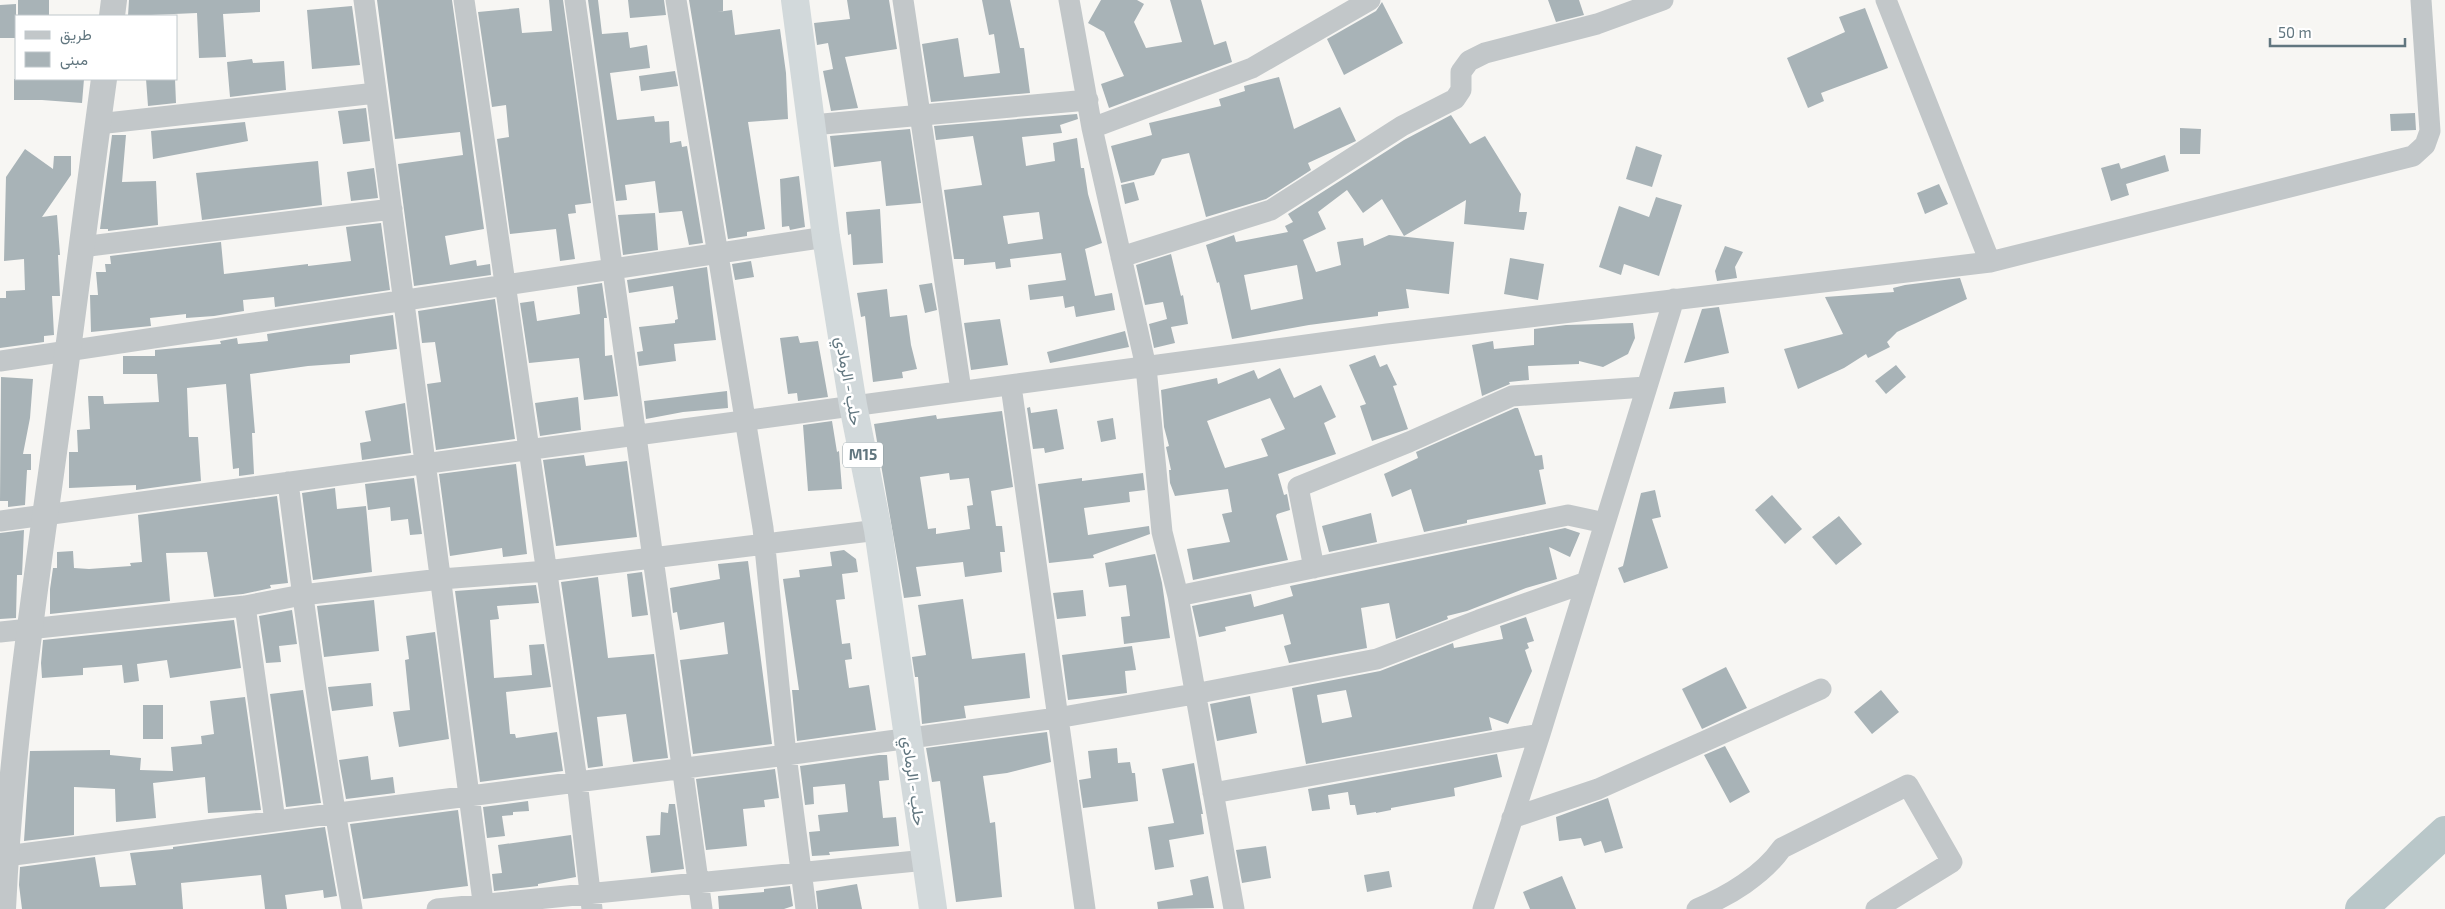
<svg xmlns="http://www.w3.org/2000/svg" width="2445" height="909" viewBox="0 0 2445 909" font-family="'Exo 2',Vazirmatn,sans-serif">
<rect width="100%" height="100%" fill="#f7f6f3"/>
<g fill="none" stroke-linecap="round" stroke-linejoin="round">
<path stroke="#b9c7c9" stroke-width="32" d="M 2361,909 L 2445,832"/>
</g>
<path fill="#a8b3b7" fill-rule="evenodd" d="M 18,0 L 49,0 L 49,16 L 18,16 Z
M 129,0 L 260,0 L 260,12 L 223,14 L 226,57 L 199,58 L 197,13 L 128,16 Z
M 377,0 L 452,0 L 484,229 L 445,236 L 450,265 L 476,260 L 477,266 L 490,264 L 491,275 L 414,286 L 398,164 L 463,155 L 460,132 L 395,139 Z
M 549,0 L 563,0 L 591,203 L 575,205 L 576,213 L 568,214 L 575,259 L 560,261 L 556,229 L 510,234 L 497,139 L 509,137 L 506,105 L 492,107 L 478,12 L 519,8 L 522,33 L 552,31 Z
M 588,0 L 598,0 L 602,34 L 628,32 L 630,48 L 647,45 L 650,68 L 610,73 L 617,120 L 654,116 L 655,122 L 669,121 L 670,143 L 681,141 L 682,147 L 687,146 L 703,243 L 689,245 L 682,211 L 659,213 L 655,181 L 625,185 L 627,200 L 616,201 Z
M 628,0 L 664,0 L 666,15 L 630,18 Z
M 689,0 L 723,0 L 723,11 L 717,12 L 732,10 L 735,35 L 780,29 L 786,73 L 788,119 L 748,122 L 765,229 L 747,232 L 747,236 L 728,239 Z
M 847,0 L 889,0 L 897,49 L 845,57 L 858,108 L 831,111 L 823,71 L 833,69 L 828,43 L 817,45 L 814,23 L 850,19 Z
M 982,0 L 1010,0 L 1020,48 L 1024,48 L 1030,93 L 931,102 L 922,44 L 958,38 L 964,77 L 1000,73 L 994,34 L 989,35 Z
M 1101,0 L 1137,0 L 1144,4 L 1134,22 L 1146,48 L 1182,42 L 1170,0 L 1201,0 L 1214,45 L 1226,41 L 1232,62 L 1109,108 L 1101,84 L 1124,76 L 1104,32 L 1088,23 Z
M 1548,0 L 1579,0 L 1584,15 L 1556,22 Z
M 1382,2 L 1403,43 L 1344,75 L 1327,39 L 1376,11 Z
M 16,4 L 16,38 L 0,38 L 0,5 Z
M 352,6 L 360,65 L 312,69 L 307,10 Z
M 1865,8 L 1888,68 L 1821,93 L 1824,101 L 1808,108 L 1787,58 L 1845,32 L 1839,17 Z
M 252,59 L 253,63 L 284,61 L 286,90 L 230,97 L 227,62 Z
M 675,71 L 678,86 L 641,91 L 639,76 Z
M 1279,77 L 1294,129 L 1340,107 L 1356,141 L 1308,163 L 1311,170 L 1266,199 L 1206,217 L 1189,153 L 1162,159 L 1154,175 L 1121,183 L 1111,146 L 1152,135 L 1149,123 L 1221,106 L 1219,99 L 1245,91 L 1244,86 Z
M 14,79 L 84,79 L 82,103 L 42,100 L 14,100 Z
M 146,79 L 175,79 L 176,103 L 148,106 Z
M 366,108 L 370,141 L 343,144 L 338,111 Z
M 2415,113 L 2416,130 L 2391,131 L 2390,114 Z
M 1077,114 L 1078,119 L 1060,125 L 1062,133 L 1022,137 L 1026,166 L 1055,161 L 1053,143 L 1077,138 L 1081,168 L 1084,168 L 1088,194 L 1102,243 L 1085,249 L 1095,296 L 1112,293 L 1115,310 L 1076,317 L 1074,306 L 1065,308 L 1063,296 L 1030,300 L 1028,285 L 1066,280 L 1061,253 L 1010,259 L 1011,267 L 996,269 L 995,262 L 964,265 L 964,259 L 954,259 L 944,190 L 982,185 L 973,136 L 936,140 L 934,126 ZM 1039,212 L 1043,239 L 1008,244 L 1003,216 Z
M 1451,115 L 1470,144 L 1485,136 L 1521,194 L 1519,212 L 1527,212 L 1524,230 L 1464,224 L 1466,200 L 1404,236 L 1382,199 L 1363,213 L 1347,190 L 1318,212 L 1326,229 L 1303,240 L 1316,272 L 1341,265 L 1337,242 L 1363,238 L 1364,246 L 1389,235 L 1454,242 L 1449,294 L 1406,289 L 1409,308 L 1378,312 L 1378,316 L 1309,325 L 1232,339 L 1219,282 L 1217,283 L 1206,245 L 1234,235 L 1236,242 L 1288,232 L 1285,226 L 1293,222 L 1288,214 L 1404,140 ZM 1297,265 L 1303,299 L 1251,310 L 1244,275 Z
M 245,122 L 248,141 L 153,159 L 151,131 Z
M 2180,128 L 2201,129 L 2200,154 L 2180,154 Z
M 910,129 L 921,203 L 886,206 L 881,161 L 834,167 L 830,136 Z
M 112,135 L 126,135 L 122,182 L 156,181 L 158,225 L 108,231 L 108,229 L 100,229 Z
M 1636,146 L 1662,155 L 1652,187 L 1626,179 Z
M 25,149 L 53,169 L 54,156 L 71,156 L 71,175 L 42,217 L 57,215 L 60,255 L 58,255 L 60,296 L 52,296 L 54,335 L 44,336 L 44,342 L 0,348 L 0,298 L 6,298 L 6,291 L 25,290 L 24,259 L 4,261 L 6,177 Z
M 2165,155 L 2169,171 L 2126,184 L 2129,195 L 2111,201 L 2101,168 L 2119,163 L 2121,169 Z
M 318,161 L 322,205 L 202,220 L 196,173 Z
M 374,168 L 378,198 L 351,201 L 347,172 Z
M 799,176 L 805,227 L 790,230 L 789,226 L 782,227 L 780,179 Z
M 1134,182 L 1139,200 L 1125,204 L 1121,185 Z
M 1939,184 L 1948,204 L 1925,214 L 1917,193 Z
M 1656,197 L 1682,205 L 1659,276 L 1624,264 L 1621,275 L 1599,267 L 1619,206 L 1649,217 Z
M 880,209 L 883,263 L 853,265 L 851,234 L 848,235 L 846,212 Z
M 655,213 L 658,250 L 623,255 L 618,215 Z
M 381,223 L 390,290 L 275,307 L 274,297 L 243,300 L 244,311 L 214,316 L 186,318 L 186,314 L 150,318 L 151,326 L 91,332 L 90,295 L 98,295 L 96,272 L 106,272 L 105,264 L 111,264 L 110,256 L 221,242 L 224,274 L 308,264 L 308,266 L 351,261 L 346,227 Z
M 1725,246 L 1743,252 L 1735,267 L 1737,278 L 1717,281 L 1715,271 Z
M 1171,254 L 1181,296 L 1183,295 L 1188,324 L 1171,327 L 1175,343 L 1154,348 L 1149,324 L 1167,319 L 1163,302 L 1145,305 L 1136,265 Z
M 1510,258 L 1544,264 L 1538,300 L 1504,294 Z
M 751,261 L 754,277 L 735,280 L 732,264 Z
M 707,267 L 716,340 L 674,344 L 676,361 L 639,366 L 637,352 L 643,351 L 639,327 L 675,323 L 675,320 L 678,319 L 673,286 L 629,293 L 627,280 Z
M 1960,278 L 1967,299 L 1897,332 L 1887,342 L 1890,347 L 1868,358 L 1866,354 L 1844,368 L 1798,389 L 1784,349 L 1843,334 L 1825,297 L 1894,292 L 1893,288 L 1905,285 Z
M 602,283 L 607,318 L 604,318 L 605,356 L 612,355 L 618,396 L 584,400 L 579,358 L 529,363 L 520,303 L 534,301 L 537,321 L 580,314 L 577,287 Z
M 932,283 L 937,310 L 925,313 L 919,285 Z
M 887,289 L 890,317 L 907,315 L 911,345 L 917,369 L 902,372 L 903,378 L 873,382 L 865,316 L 861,317 L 857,293 Z
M 495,299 L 515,439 L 436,450 L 427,384 L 441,382 L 435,342 L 422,343 L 418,311 Z
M 1719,307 L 1729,353 L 1684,363 L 1702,309 Z
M 393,315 L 397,349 L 350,355 L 350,363 L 308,366 L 250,374 L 255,433 L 252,433 L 254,474 L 239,476 L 239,468 L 233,469 L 226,384 L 187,388 L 189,437 L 198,437 L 201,481 L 136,490 L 136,485 L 69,488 L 69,452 L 78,452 L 77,430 L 90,429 L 88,396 L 103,396 L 104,404 L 159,402 L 157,374 L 123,374 L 123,356 L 155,356 L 155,350 L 221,344 L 220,341 L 237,338 L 238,344 L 268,341 L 267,334 Z
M 1000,319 L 1008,365 L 971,370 L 964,323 Z
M 1633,323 L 1635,338 L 1628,354 L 1603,367 L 1579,361 L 1579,364 L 1528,366 L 1529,380 L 1509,382 L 1510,384 L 1482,396 L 1472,345 L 1493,341 L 1494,349 L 1534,345 L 1534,329 L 1566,325 Z
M 1125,331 L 1129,347 L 1050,363 L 1047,352 Z
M 798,336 L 800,343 L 818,341 L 828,397 L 798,401 L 797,393 L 788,394 L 780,338 Z
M 1375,355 L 1380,367 L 1387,364 L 1397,385 L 1393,386 L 1408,429 L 1372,441 L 1360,406 L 1366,404 L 1349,365 Z
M 1896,365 L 1906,377 L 1886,394 L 1875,381 Z
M 1280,368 L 1294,398 L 1321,385 L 1336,417 L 1324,423 L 1336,454 L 1278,474 L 1284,495 L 1287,494 L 1290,510 L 1277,514 L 1276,516 L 1288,560 L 1193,580 L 1187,549 L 1230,542 L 1222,514 L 1232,512 L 1228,489 L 1175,496 L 1170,483 L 1169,470 L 1171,470 L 1166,447 L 1169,446 L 1164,427 L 1161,390 L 1217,378 L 1218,384 L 1254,370 L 1258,379 ZM 1270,398 L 1285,429 L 1261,439 L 1268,456 L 1225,468 L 1207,421 Z
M 1,377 L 33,379 L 30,418 L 23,454 L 31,454 L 31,470 L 27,470 L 25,505 L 8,507 L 8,501 L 0,501 Z
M 1724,387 L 1726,403 L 1669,409 L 1674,392 Z
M 727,391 L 728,408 L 683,412 L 646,419 L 644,401 Z
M 578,397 L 581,430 L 540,436 L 535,403 Z
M 405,403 L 411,453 L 362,460 L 360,443 L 371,441 L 365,411 Z
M 1030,407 L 1031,413 L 1057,409 L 1064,449 L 1045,453 L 1044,448 L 1033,449 L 1027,408 Z
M 1515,408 L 1518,408 L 1535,456 L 1542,455 L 1544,469 L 1539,470 L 1546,504 L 1467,520 L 1467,523 L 1424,532 L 1411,489 L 1392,497 L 1384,474 L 1418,458 L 1416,452 Z
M 1002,411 L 1013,487 L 991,491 L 996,526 L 1002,526 L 1005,552 L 1000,552 L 1002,572 L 965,577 L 963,562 L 916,567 L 921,596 L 904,598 L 874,424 L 936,415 L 937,419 ZM 949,473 L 950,480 L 969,478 L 973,505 L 967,506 L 970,529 L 936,534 L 936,528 L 928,529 L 920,477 Z
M 1113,418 L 1116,439 L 1101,442 L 1097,421 Z
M 832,421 L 837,452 L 839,451 L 842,489 L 808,491 L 803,425 Z
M 584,455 L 586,466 L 627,461 L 637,537 L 556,546 L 543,460 Z
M 516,464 L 527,554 L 503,557 L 502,548 L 450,556 L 439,474 Z
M 1143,473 L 1145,490 L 1129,492 L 1130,502 L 1084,508 L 1088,535 L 1149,526 L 1150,534 L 1093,555 L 1094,558 L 1049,563 L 1038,484 L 1082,478 L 1082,481 Z
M 414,478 L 422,534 L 410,535 L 408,519 L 391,521 L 390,507 L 368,510 L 365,484 Z
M 335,488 L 337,509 L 366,506 L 372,572 L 313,580 L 302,493 Z
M 1655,490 L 1661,517 L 1652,519 L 1668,568 L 1624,583 L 1618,568 L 1623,566 L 1641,493 Z
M 1772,495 L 1802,529 L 1785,544 L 1755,510 Z
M 277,496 L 288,583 L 270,585 L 271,588 L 243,594 L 214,597 L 207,552 L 166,553 L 170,601 L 50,614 L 50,589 L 53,568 L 57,568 L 57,552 L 73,551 L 74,568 L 89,569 L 131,566 L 130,563 L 142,562 L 138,515 Z
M 1371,513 L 1377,542 L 1329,552 L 1322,526 Z
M 1839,516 L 1862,544 L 1836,565 L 1812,537 Z
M 1565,528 L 1580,533 L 1570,557 L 1549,547 L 1557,579 L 1526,588 L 1467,611 L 1447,616 L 1448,619 L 1396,639 L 1389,603 L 1361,608 L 1367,648 L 1289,663 L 1284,646 L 1291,644 L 1283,614 L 1225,627 L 1226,631 L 1199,637 L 1192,606 L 1251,594 L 1254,607 L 1293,596 L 1290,586 Z
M 24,530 L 22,575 L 17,575 L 16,618 L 0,619 L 0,533 Z
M 844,550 L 856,559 L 858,572 L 842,574 L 845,599 L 836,600 L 842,644 L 850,643 L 852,659 L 845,660 L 849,688 L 869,685 L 876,730 L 797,741 L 792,690 L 799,690 L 783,579 L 800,577 L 799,570 L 832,566 L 830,552 Z
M 1155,554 L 1162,583 L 1170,638 L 1124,644 L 1121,617 L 1130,616 L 1126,585 L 1109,587 L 1105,563 Z
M 748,561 L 772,744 L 693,754 L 680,660 L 728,654 L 724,622 L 680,630 L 677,612 L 673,613 L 670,588 L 720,579 L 718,564 Z
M 642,572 L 648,615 L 632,617 L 627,574 Z
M 598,577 L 608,658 L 654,654 L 668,758 L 633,762 L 626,714 L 597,717 L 603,766 L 588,768 L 561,582 Z
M 536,585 L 539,603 L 497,606 L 499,619 L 490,620 L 494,678 L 532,675 L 529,645 L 544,644 L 551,687 L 506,692 L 510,734 L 515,734 L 516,738 L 557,732 L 563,771 L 480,782 L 455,591 Z
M 1083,590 L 1086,616 L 1057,619 L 1053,593 Z
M 963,599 L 972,659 L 1025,653 L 1030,698 L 964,706 L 966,718 L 922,724 L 918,677 L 915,677 L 912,657 L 926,655 L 918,605 Z
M 374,600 L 379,651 L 324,657 L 317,606 Z
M 292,610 L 297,644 L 279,646 L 281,662 L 266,663 L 259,616 Z
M 1526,617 L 1534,641 L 1527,643 L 1529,648 L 1525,650 L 1532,671 L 1508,724 L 1489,717 L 1492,730 L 1306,764 L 1292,688 L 1380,671 L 1453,643 L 1454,648 L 1503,639 L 1500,626 ZM 1346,690 L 1352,717 L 1322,723 L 1317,695 Z
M 234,620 L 241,668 L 170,678 L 167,660 L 137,664 L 139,681 L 124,683 L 122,665 L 83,668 L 83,675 L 42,678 L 41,663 L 43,640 Z
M 435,632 L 449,739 L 399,747 L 393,712 L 410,710 L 405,660 L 409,659 L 406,636 Z
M 1132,646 L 1136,670 L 1125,671 L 1127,693 L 1068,700 L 1062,655 Z
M 1726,667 L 1747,708 L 1702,729 L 1682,689 Z
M 371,683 L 373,706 L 332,711 L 328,687 Z
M 303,690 L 321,803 L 286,807 L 270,694 Z
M 1881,690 L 1899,712 L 1872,734 L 1854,712 Z
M 1250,696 L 1257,733 L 1217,741 L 1210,704 Z
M 245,697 L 261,810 L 208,813 L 205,777 L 153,783 L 156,818 L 116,822 L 115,789 L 74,787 L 74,835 L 24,841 L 30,751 L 110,750 L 110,755 L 141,758 L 140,770 L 173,771 L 171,747 L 202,744 L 201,736 L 214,734 L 210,701 Z
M 143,705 L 163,705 L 163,739 L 143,739 Z
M 1047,732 L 1051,762 L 1007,773 L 983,776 L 990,823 L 995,822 L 1002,897 L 956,902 L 940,781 L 932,782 L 926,748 Z
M 1725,746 L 1750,792 L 1730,803 L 1704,755 Z
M 1117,748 L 1118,763 L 1130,762 L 1132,773 L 1135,773 L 1138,801 L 1083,808 L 1079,780 L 1091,778 L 1088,751 Z
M 1497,754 L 1502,777 L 1454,788 L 1455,796 L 1391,808 L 1391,810 L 1376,813 L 1376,812 L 1357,815 L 1355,805 L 1350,805 L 1348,792 L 1328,795 L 1330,809 L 1312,811 L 1308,789 Z
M 879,755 L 887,755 L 889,780 L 879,781 L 883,818 L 896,817 L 899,846 L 829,852 L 830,855 L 812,856 L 809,832 L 820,831 L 818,815 L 848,812 L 845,784 L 813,787 L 814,804 L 805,805 L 800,766 Z
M 368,756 L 371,780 L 393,777 L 395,793 L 346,799 L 339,760 Z
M 1194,763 L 1203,814 L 1201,814 L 1204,834 L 1169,840 L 1174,867 L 1155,870 L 1148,827 L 1174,823 L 1162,769 Z
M 775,769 L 779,798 L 764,800 L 765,807 L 743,809 L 747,846 L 706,850 L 696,779 Z
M 1608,798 L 1623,848 L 1605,853 L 1601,841 L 1584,846 L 1581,838 L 1559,841 L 1556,817 Z
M 528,801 L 529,811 L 513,812 L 513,815 L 502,816 L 505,836 L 487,838 L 483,807 Z
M 669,804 L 675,804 L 684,869 L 651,873 L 646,836 L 660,835 L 661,812 L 668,813 Z
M 458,810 L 468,886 L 363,899 L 350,824 Z
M 325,827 L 337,896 L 324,898 L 323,890 L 285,895 L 287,909 L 265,909 L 261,875 L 181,883 L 183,909 L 22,909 L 19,885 L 20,867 L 95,857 L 100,887 L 136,885 L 130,853 L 173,849 L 173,847 Z
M 571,835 L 576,877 L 538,884 L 538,886 L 494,891 L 492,874 L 502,873 L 498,845 Z
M 1266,846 L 1271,878 L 1242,883 L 1236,850 Z
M 1389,871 L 1392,887 L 1367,892 L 1364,875 Z
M 1208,876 L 1214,908 L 1158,909 L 1157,902 L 1193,895 L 1190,880 Z
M 1562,876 L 1576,909 L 1530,909 L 1523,892 Z
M 857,884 L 862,909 L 818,909 L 816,891 Z
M 790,886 L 793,906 L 784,909 L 719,909 L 718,896 L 764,892 L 764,889 Z"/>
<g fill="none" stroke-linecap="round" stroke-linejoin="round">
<path stroke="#c2c7c9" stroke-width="21" d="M 364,0 L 484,909
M 464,0 L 577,781 L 592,909
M 575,0 L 702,909
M 676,0 L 763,528 L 786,755 L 806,909
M 903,0 L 961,390
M 1069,0 L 1092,128 L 1146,367 L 1162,532 L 1178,596 L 1234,909
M 1886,0 L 1990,262
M 98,124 L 376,93
M 812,125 L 1088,100
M 1092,128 L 1252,68 L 1370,0
M 81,247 L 392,209
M 1121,257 L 1271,210 L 1402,126 L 1455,99 L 1461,90 L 1461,72 L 1469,61 L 1485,53 L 1597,24 L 1663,0
M 0,361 L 826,237
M 1011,386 L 1085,909
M 288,482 C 306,625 326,767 352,909
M 0,521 L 1387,334 L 1990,262 L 2413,156 L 2425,145 L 2430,131 L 2421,0
M 1314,568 L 1298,487 L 1409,442 L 1512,396 L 1646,387
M 1178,596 L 1568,515 L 1605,523
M 245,606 L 275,821
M 0,632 L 245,606 L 302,595 L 441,579 L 547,571 L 878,530
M 1213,793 L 1540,734
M 1512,818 L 1598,789 L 1821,689
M 6,856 L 786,755 L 1057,718 L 1194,694 L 1377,659 L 1479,620 L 1587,582
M 437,909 L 926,860
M 1483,909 L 1540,734 L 1674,299
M 1697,909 C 1729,896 1763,875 1782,848 L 1908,785 L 1952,862 L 1876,909"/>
<path stroke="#c2c7c9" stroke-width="26" d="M 112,16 L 114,0
M 3,909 C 9,777 27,647 45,516 C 66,371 84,225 104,79"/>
<path stroke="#d2d9db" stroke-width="28" d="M 795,0 L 826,237 L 853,405 L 878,530 L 933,909"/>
</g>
<g text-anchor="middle" stroke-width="5" stroke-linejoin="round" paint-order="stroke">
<rect fill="#fff" stroke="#909fa5" stroke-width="1" x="843" y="442.5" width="40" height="25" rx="4"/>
<g font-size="15" font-weight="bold" fill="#61767f">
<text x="863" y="460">M15</text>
</g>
<g font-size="16" fill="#61767f" stroke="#fff">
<text transform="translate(849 381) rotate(80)" y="6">حلب - الرمادي</text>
<text transform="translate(914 781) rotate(82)" y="6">حلب - الرمادي</text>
</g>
</g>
<rect x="15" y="15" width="162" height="65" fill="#ffffff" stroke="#c0c8cc"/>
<rect x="25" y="31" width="25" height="8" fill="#c2c7c9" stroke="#c0c8cc"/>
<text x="60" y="40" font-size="15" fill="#61767f">طريق</text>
<rect x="25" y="52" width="25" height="15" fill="#a8b3b7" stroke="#c0c8cc"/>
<text x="60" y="65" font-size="15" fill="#61767f">مبنى</text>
<path d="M2270 38v8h135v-8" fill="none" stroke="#61767f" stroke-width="2.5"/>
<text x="2278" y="38" font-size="15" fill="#61767f" stroke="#ffffff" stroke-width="4" paint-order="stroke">50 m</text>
</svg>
